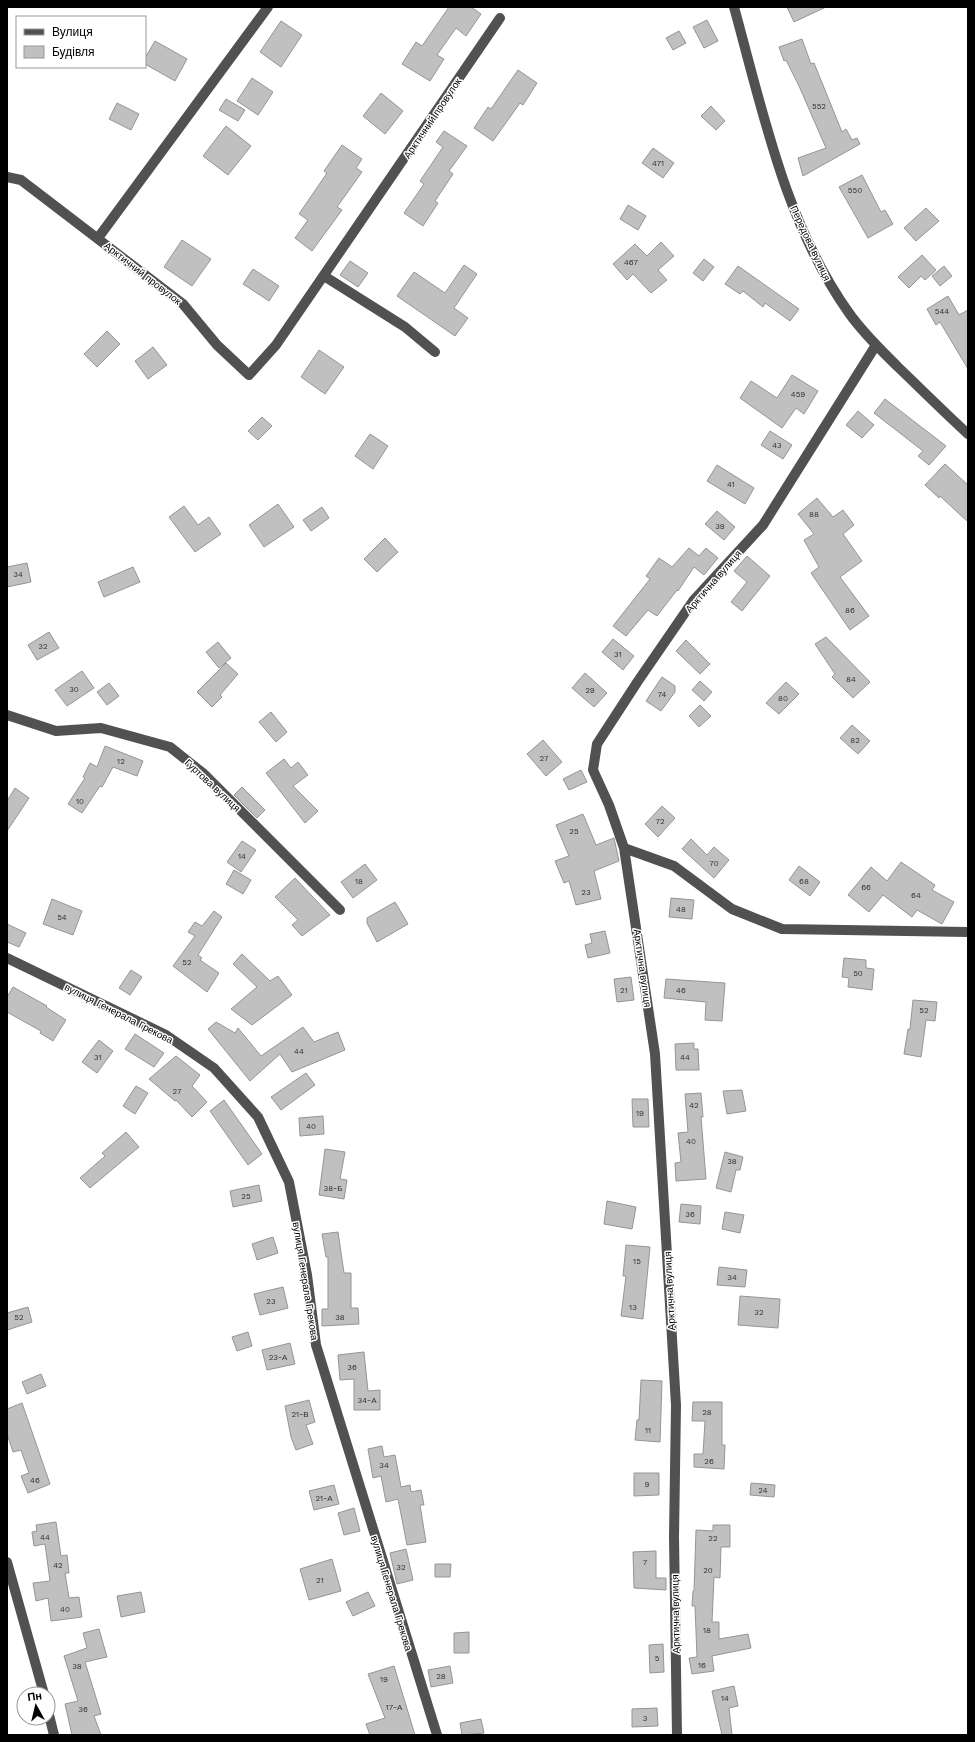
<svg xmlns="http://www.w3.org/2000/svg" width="975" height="1742" viewBox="0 0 975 1742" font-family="'Work Sans',sans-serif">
<rect width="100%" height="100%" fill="#fff"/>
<path fill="#c0c0c0" stroke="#959595" d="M 449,7 L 471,7 L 481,14 L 466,36 L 456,28 L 437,55 L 444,59 L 430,81 L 402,64 L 416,42 L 422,46 Z
M 787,7 L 826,7 L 794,22 Z
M 707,20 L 718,41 L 704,48 L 693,27 Z
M 281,21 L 302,35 L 281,67 L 260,52 Z
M 679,31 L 686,43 L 673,50 L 666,38 Z
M 802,39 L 811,64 L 814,63 L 842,132 L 846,129 L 852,140 L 857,138 L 860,144 L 803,176 L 798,158 L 826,148 L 799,86 L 786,60 L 784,61 L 779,47 Z
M 155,41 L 187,59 L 175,81 L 145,64 L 145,58 Z
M 518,70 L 537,83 L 523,105 L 520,103 L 493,141 L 474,128 L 488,107 L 491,109 Z
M 252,78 L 273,92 L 258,115 L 237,101 Z
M 381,93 L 403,111 L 385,134 L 363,116 Z
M 226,99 L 245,110 L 238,121 L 219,110 Z
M 117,103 L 139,114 L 131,130 L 109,119 Z
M 711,106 L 725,121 L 716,130 L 701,116 Z
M 226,126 L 251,146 L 228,175 L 203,156 Z
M 444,131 L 467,146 L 449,171 L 453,174 L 435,201 L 438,203 L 423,226 L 404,213 L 424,184 L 420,181 L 443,147 L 436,142 Z
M 342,145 L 362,159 L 356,168 L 362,172 L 337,207 L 342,210 L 312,251 L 295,238 L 308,220 L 299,214 L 327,173 L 324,171 Z
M 653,148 L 674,163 L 663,178 L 642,163 Z
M 862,175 L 881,212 L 885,210 L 893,224 L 868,238 L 839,187 Z
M 628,205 L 646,216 L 638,230 L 620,219 Z
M 926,208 L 939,221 L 916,241 L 904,228 Z
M 182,240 L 211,259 L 192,286 L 164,267 Z
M 661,242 L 674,256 L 658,270 L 667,280 L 651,293 L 633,274 L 627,280 L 613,264 L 635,244 L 647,256 Z
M 922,255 L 936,270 L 925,280 L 921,276 L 909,288 L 898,277 Z
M 704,259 L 714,267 L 703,281 L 693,273 Z
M 350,261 L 368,273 L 358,287 L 340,275 Z
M 464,265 L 477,274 L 454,308 L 468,318 L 455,336 L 397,296 L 414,272 L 445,293 Z
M 738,266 L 799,309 L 790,321 L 765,303 L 763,307 L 743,291 L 740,294 L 725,284 Z
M 944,266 L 952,276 L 940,286 L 932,276 Z
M 253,269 L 279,286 L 269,301 L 243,284 Z
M 948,296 L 959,315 L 968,310 L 968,369 L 940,322 L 936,325 L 927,309 Z
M 107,331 L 120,344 L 97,367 L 84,354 Z
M 153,347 L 167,365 L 148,379 L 135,361 Z
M 319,350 L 344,367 L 325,394 L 301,377 Z
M 792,375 L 818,391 L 804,414 L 796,408 L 782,428 L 740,398 L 751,381 L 777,398 Z
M 885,399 L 946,446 L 929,465 L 918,456 L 923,451 L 874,413 Z
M 858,411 L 874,425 L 862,438 L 846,425 Z
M 262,417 L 272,426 L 258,440 L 248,431 Z
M 770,431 L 792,445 L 783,459 L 761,445 Z
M 370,434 L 388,446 L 373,469 L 355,456 Z
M 945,464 L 968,485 L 968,522 L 940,496 L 939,498 L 925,485 Z
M 717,465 L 754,488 L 745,504 L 707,481 Z
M 817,498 L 833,517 L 843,510 L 854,525 L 843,534 L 862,561 L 840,577 L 869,616 L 850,630 L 811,573 L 819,567 L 804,540 L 814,534 L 798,514 Z
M 278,504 L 294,527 L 264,547 L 249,525 Z
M 184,506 L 198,525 L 209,517 L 221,534 L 195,552 L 169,517 Z
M 322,507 L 329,518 L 311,531 L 303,520 Z
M 717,511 L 735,527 L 724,540 L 705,524 Z
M 385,538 L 398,552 L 377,572 L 364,559 Z
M 689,548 L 699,556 L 706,548 L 718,558 L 704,575 L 694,567 L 678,591 L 677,590 L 657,616 L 648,610 L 626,636 L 613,626 L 650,579 L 646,576 L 659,558 L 672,567 Z
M 747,556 L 770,576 L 742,611 L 731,602 L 747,582 L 734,571 Z
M 27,563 L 31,582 L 7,587 L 7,567 Z
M 133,567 L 140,582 L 104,597 L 98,582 Z
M 49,632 L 59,648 L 37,660 L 28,645 Z
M 826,637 L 870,682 L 853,698 L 832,677 L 835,674 L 815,644 Z
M 613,639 L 634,656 L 623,670 L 602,652 Z
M 686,640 L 710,664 L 700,674 L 676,651 Z
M 218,642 L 231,658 L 219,668 L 206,652 Z
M 226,663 L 238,674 L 220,695 L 222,697 L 212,707 L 197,692 Z
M 82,671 L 94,688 L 67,706 L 55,690 Z
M 585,673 L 607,693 L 594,707 L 572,688 Z
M 662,677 L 675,686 L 675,692 L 661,711 L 646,701 Z
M 700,681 L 712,692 L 704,701 L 692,690 Z
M 786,682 L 799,694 L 779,714 L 766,703 Z
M 109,683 L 119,696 L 107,705 L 97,692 Z
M 700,705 L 711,716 L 699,727 L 689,716 Z
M 271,712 L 287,732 L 276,742 L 259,722 Z
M 852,725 L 870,741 L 858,754 L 840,738 Z
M 543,740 L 562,762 L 546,776 L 527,754 Z
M 105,746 L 143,761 L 137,776 L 113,767 L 102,787 L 100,786 L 82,813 L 68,804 L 85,778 L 83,777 L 90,763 L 97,767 Z
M 284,759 L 291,768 L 298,762 L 308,775 L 293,786 L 318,811 L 305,823 L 266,773 Z
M 581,770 L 587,782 L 569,790 L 563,779 Z
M 242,787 L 265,810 L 257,818 L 234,795 Z
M 15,788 L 29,798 L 7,831 L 7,801 Z
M 662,806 L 675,818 L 658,837 L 645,824 Z
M 583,814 L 596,845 L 614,838 L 619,861 L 594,871 L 601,899 L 576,905 L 569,881 L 564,883 L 555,861 L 569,856 L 556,825 Z
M 691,839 L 707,855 L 714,847 L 729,860 L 714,878 L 682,849 Z
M 242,841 L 256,850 L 241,872 L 227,862 Z
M 901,862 L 935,885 L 932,890 L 954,902 L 942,924 L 917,910 L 912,917 L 883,895 L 869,912 L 848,895 L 871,867 L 887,881 Z
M 365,864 L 377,880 L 353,898 L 341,882 Z
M 799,866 L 820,882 L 810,896 L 789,880 Z
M 234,870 L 251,880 L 243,894 L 226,884 Z
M 295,878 L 330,915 L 302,936 L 292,925 L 298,920 L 275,897 Z
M 671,898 L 694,900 L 692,919 L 669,917 Z
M 52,899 L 82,911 L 73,935 L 43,924 Z
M 395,902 L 408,924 L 377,942 L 367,923 L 367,918 Z
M 214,911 L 222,917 L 198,955 L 202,958 L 200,960 L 219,973 L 207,992 L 173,966 L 195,936 L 188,932 L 195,922 L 202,926 Z
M 7,924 L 26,933 L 19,947 L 7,942 Z
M 605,931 L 610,953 L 588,958 L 585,945 L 592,943 L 590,934 Z
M 242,954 L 270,981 L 278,976 L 292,995 L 252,1025 L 231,1009 L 257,987 L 233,964 Z
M 844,958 L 866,960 L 866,968 L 874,969 L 872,990 L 848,987 L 849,978 L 842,977 Z
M 131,970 L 142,977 L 130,995 L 119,988 Z
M 631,977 L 634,1000 L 617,1002 L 614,979 Z
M 666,979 L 725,983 L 722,1021 L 705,1020 L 706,1002 L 664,998 Z
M 13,987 L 47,1006 L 46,1007 L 66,1020 L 53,1041 L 40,1033 L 41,1031 L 7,1012 L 7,997 Z
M 913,1000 L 937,1002 L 935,1021 L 926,1020 L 921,1057 L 904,1054 L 908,1029 L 910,1029 Z
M 216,1022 L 235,1033 L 238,1028 L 261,1056 L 303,1027 L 314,1042 L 338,1032 L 345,1050 L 292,1072 L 280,1054 L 250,1081 L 208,1029 Z
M 135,1034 L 164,1053 L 154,1067 L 125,1049 Z
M 99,1040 L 113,1051 L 97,1073 L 82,1062 Z
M 694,1043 L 694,1049 L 698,1049 L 699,1070 L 676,1070 L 675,1044 Z
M 176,1056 L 200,1075 L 192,1086 L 207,1102 L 192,1117 L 176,1100 L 175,1101 L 149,1079 Z
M 306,1073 L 315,1085 L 281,1110 L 271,1097 Z
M 136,1086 L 148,1093 L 135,1114 L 123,1106 Z
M 742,1090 L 746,1111 L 727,1114 L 723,1091 Z
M 701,1093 L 703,1117 L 701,1117 L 706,1179 L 676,1181 L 675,1163 L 681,1162 L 678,1133 L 688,1132 L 685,1094 Z
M 632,1099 L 648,1099 L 649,1127 L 633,1127 Z
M 224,1100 L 262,1154 L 248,1165 L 210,1111 Z
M 323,1116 L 324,1134 L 300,1136 L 299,1118 Z
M 126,1132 L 139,1147 L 90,1188 L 80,1178 L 105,1156 L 102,1153 Z
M 325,1149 L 345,1152 L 340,1179 L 347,1180 L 344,1199 L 319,1195 Z
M 725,1152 L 743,1157 L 740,1170 L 736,1170 L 731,1192 L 716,1188 Z
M 259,1185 L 262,1201 L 233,1207 L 230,1191 Z
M 607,1201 L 636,1207 L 632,1229 L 604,1224 Z
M 681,1204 L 701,1206 L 700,1224 L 679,1222 Z
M 725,1212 L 744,1215 L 740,1233 L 722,1229 Z
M 338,1232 L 344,1273 L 351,1273 L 351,1308 L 358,1308 L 359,1324 L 322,1326 L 322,1309 L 328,1309 L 328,1257 L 326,1257 L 322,1234 Z
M 273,1237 L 278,1253 L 257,1260 L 252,1244 Z
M 626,1245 L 650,1247 L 643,1319 L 621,1316 L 626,1276 L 623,1276 Z
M 719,1267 L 747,1270 L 745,1287 L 717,1285 Z
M 283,1287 L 288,1308 L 260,1315 L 254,1294 Z
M 740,1296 L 780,1299 L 778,1328 L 738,1325 Z
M 28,1307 L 32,1322 L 7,1330 L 7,1313 Z
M 248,1332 L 252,1346 L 237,1351 L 232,1337 Z
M 290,1343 L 295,1364 L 267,1370 L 262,1350 Z
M 364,1352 L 368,1391 L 380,1390 L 380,1410 L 354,1410 L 354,1379 L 340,1380 L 338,1355 Z
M 41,1374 L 46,1386 L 27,1394 L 22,1382 Z
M 641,1380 L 662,1381 L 660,1442 L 635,1440 L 637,1420 L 639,1420 Z
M 309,1400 L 315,1422 L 306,1425 L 313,1444 L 296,1450 L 291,1437 L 285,1406 Z
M 693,1402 L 722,1402 L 722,1445 L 725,1445 L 724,1469 L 694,1467 L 694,1454 L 703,1454 L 705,1421 L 692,1421 Z
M 22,1403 L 50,1484 L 28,1493 L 21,1476 L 29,1473 L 21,1450 L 13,1452 L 7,1434 L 7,1409 Z
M 382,1446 L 384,1457 L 395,1455 L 401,1487 L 410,1485 L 411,1492 L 421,1490 L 424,1505 L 420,1505 L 426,1542 L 407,1545 L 398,1499 L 386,1502 L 381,1476 L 373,1478 L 368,1449 Z
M 634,1473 L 659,1473 L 659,1495 L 634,1496 Z
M 751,1483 L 775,1485 L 774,1497 L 750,1495 Z
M 334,1485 L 339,1504 L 314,1510 L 309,1491 Z
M 354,1508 L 360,1531 L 344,1535 L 338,1513 Z
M 56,1522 L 61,1556 L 67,1555 L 69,1573 L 65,1573 L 69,1598 L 79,1597 L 82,1617 L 51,1621 L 48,1598 L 36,1601 L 33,1583 L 50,1581 L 45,1544 L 34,1546 L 32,1532 L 37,1531 L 36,1525 Z
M 713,1525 L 730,1525 L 730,1547 L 721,1547 L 720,1578 L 714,1577 L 712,1622 L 719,1622 L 719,1639 L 748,1634 L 751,1648 L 712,1656 L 714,1671 L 692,1674 L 689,1658 L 697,1657 L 695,1606 L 692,1606 L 693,1591 L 694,1591 L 696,1530 L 713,1531 Z
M 406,1549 L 413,1580 L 397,1584 L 390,1553 Z
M 656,1551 L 656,1578 L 666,1578 L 666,1590 L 634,1588 L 633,1552 Z
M 332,1559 L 341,1591 L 309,1600 L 300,1569 Z
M 435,1564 L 451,1564 L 450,1577 L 435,1577 Z
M 141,1592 L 145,1612 L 121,1617 L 117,1596 Z
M 368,1592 L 375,1606 L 353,1616 L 346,1602 Z
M 99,1629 L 107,1657 L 85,1662 L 101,1714 L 94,1716 L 101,1735 L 72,1735 L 65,1704 L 78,1701 L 64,1656 L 87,1648 L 83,1633 Z
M 469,1632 L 469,1653 L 454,1653 L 454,1633 Z
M 663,1644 L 664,1672 L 650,1673 L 649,1645 Z
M 394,1666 L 415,1735 L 370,1735 L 366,1724 L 385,1718 L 368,1674 Z
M 450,1666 L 453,1683 L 431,1687 L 428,1670 Z
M 734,1686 L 738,1706 L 729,1708 L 732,1735 L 722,1735 L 712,1691 Z
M 657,1708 L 658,1726 L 632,1727 L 632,1709 Z
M 481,1719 L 484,1733 L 462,1735 L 460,1723 Z"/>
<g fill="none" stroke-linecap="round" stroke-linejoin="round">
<path stroke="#515151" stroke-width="10" d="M 734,7 C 763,112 785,223 849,313 C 863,333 881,350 898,367 C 921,389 944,412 968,434
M 7,177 L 21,180 L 183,304 L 217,345 L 249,375 L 276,345 L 500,18
M 98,238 L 268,7
M 324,276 L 405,327 L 435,352
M 7,715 L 56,731 L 101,728 L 170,747 L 204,774 L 340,910
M 624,848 L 674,866 L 732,909 L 782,929 L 968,932
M 7,958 L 166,1035 L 214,1068 L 258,1117 L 289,1182 L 307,1275 L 316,1345 L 437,1735
M 7,1562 L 44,1694
M 48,1711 L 54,1735
M 677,1735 L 674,1537 L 676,1405 L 655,1054 L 624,848 L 609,805 L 593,770 L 597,744 L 638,681 L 693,601 L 763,525 L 876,345"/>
</g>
<g text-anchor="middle" stroke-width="3" stroke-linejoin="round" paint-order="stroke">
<g font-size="8" fill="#303030">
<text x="819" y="109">552</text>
<text x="658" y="166">471</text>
<text x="855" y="193">550</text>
<text x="631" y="265">467</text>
<text x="942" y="314">544</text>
<text x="798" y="397">459</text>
<text x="777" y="448">43</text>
<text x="731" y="487">41</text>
<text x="814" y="517">88</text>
<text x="720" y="529">39</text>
<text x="18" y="577">34</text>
<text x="850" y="613">86</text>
<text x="43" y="649">32</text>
<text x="618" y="657">31</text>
<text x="851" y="682">84</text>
<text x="74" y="692">30</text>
<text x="590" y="693">29</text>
<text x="662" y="697">74</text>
<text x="783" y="701">80</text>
<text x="855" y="743">82</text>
<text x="544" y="761">27</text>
<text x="121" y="764">12</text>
<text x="80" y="804">10</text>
<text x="660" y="824">72</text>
<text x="574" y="834">25</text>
<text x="242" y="859">14</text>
<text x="714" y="866">70</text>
<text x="359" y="884">18</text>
<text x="804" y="884">68</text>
<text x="866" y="890">66</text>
<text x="586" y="895">23</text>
<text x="916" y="898">64</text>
<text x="681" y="912">48</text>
<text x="62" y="920">54</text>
<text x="187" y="965">52</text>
<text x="858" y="976">50</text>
<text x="624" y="993">21</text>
<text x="681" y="993">46</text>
<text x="924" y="1013">52</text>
<text x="299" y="1054">44</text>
<text x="98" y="1060">31</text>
<text x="685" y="1060">44</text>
<text x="177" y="1094">27</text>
<text x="694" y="1108">42</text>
<text x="640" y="1116">19</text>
<text x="311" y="1129">40</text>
<text x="691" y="1144">40</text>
<text x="732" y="1164">38</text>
<text x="333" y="1191">38-Б</text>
<text x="246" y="1199">25</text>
<text x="690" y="1217">36</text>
<text x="637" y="1264">15</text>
<text x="732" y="1280">34</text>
<text x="271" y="1304">23</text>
<text x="633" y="1310">13</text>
<text x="759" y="1315">32</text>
<text x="19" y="1320">52</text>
<text x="340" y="1320">38</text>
<text x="278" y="1360">23-А</text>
<text x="352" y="1370">36</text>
<text x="367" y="1403">34-А</text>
<text x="707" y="1415">28</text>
<text x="300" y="1417">21-В</text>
<text x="648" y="1433">11</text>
<text x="709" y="1464">26</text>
<text x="384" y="1468">34</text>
<text x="35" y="1483">46</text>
<text x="647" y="1487">9</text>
<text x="763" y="1493">24</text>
<text x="324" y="1501">21-А</text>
<text x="45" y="1540">44</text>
<text x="713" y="1541">22</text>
<text x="645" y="1565">7</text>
<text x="58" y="1568">42</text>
<text x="401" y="1570">32</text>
<text x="708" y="1573">20</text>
<text x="320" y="1583">21</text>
<text x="65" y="1612">40</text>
<text x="707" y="1633">18</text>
<text x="657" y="1661">5</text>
<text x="702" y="1668">16</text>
<text x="77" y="1669">38</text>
<text x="441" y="1679">28</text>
<text x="384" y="1682">19</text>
<text x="725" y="1701">14</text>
<text x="394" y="1710">17-А</text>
<text x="83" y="1712">36</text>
<text x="645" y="1721">3</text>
</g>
<g font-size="10" fill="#000" stroke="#fff">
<text transform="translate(432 118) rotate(-56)" y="4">Арктичний провулок</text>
<text transform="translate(811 243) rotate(65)" y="4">Передова вулиця</text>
<text transform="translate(143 273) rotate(38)" y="4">Арктичний провулок</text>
<text transform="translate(713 581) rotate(-49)" y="4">Арктична вулиця</text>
<text transform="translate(213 785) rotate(43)" y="4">Гуртова вулиця</text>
<text transform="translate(643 968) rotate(82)" y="4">Арктична вулиця</text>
<text transform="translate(119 1013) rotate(27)" y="4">вулиця Генерала Грекова</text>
<text transform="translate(306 1281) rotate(81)" y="4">вулиця Генерала Грекова</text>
<text transform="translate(669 1291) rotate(-93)" y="4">Арктична вулиця</text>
<text transform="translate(392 1593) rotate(73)" y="4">вулиця Генерала Грекова</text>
<text transform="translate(675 1614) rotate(-91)" y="4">Арктична вулиця</text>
</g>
</g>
<rect width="975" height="1742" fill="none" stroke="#000000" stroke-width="16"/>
<rect x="16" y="16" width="130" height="52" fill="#ffffff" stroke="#999999"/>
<rect x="24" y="29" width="20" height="6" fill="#515151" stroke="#999999"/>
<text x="52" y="36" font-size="12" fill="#000000">Вулиця</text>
<rect x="24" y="46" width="20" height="12" fill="#c0c0c0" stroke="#999999"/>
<text x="52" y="56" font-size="12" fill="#000000">Будівля</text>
<g transform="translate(36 1706) rotate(352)"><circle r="19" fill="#ffffff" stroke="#999999"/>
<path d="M0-3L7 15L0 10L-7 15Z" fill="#000000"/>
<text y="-6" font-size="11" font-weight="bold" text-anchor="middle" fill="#000000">Пн</text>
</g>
</svg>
